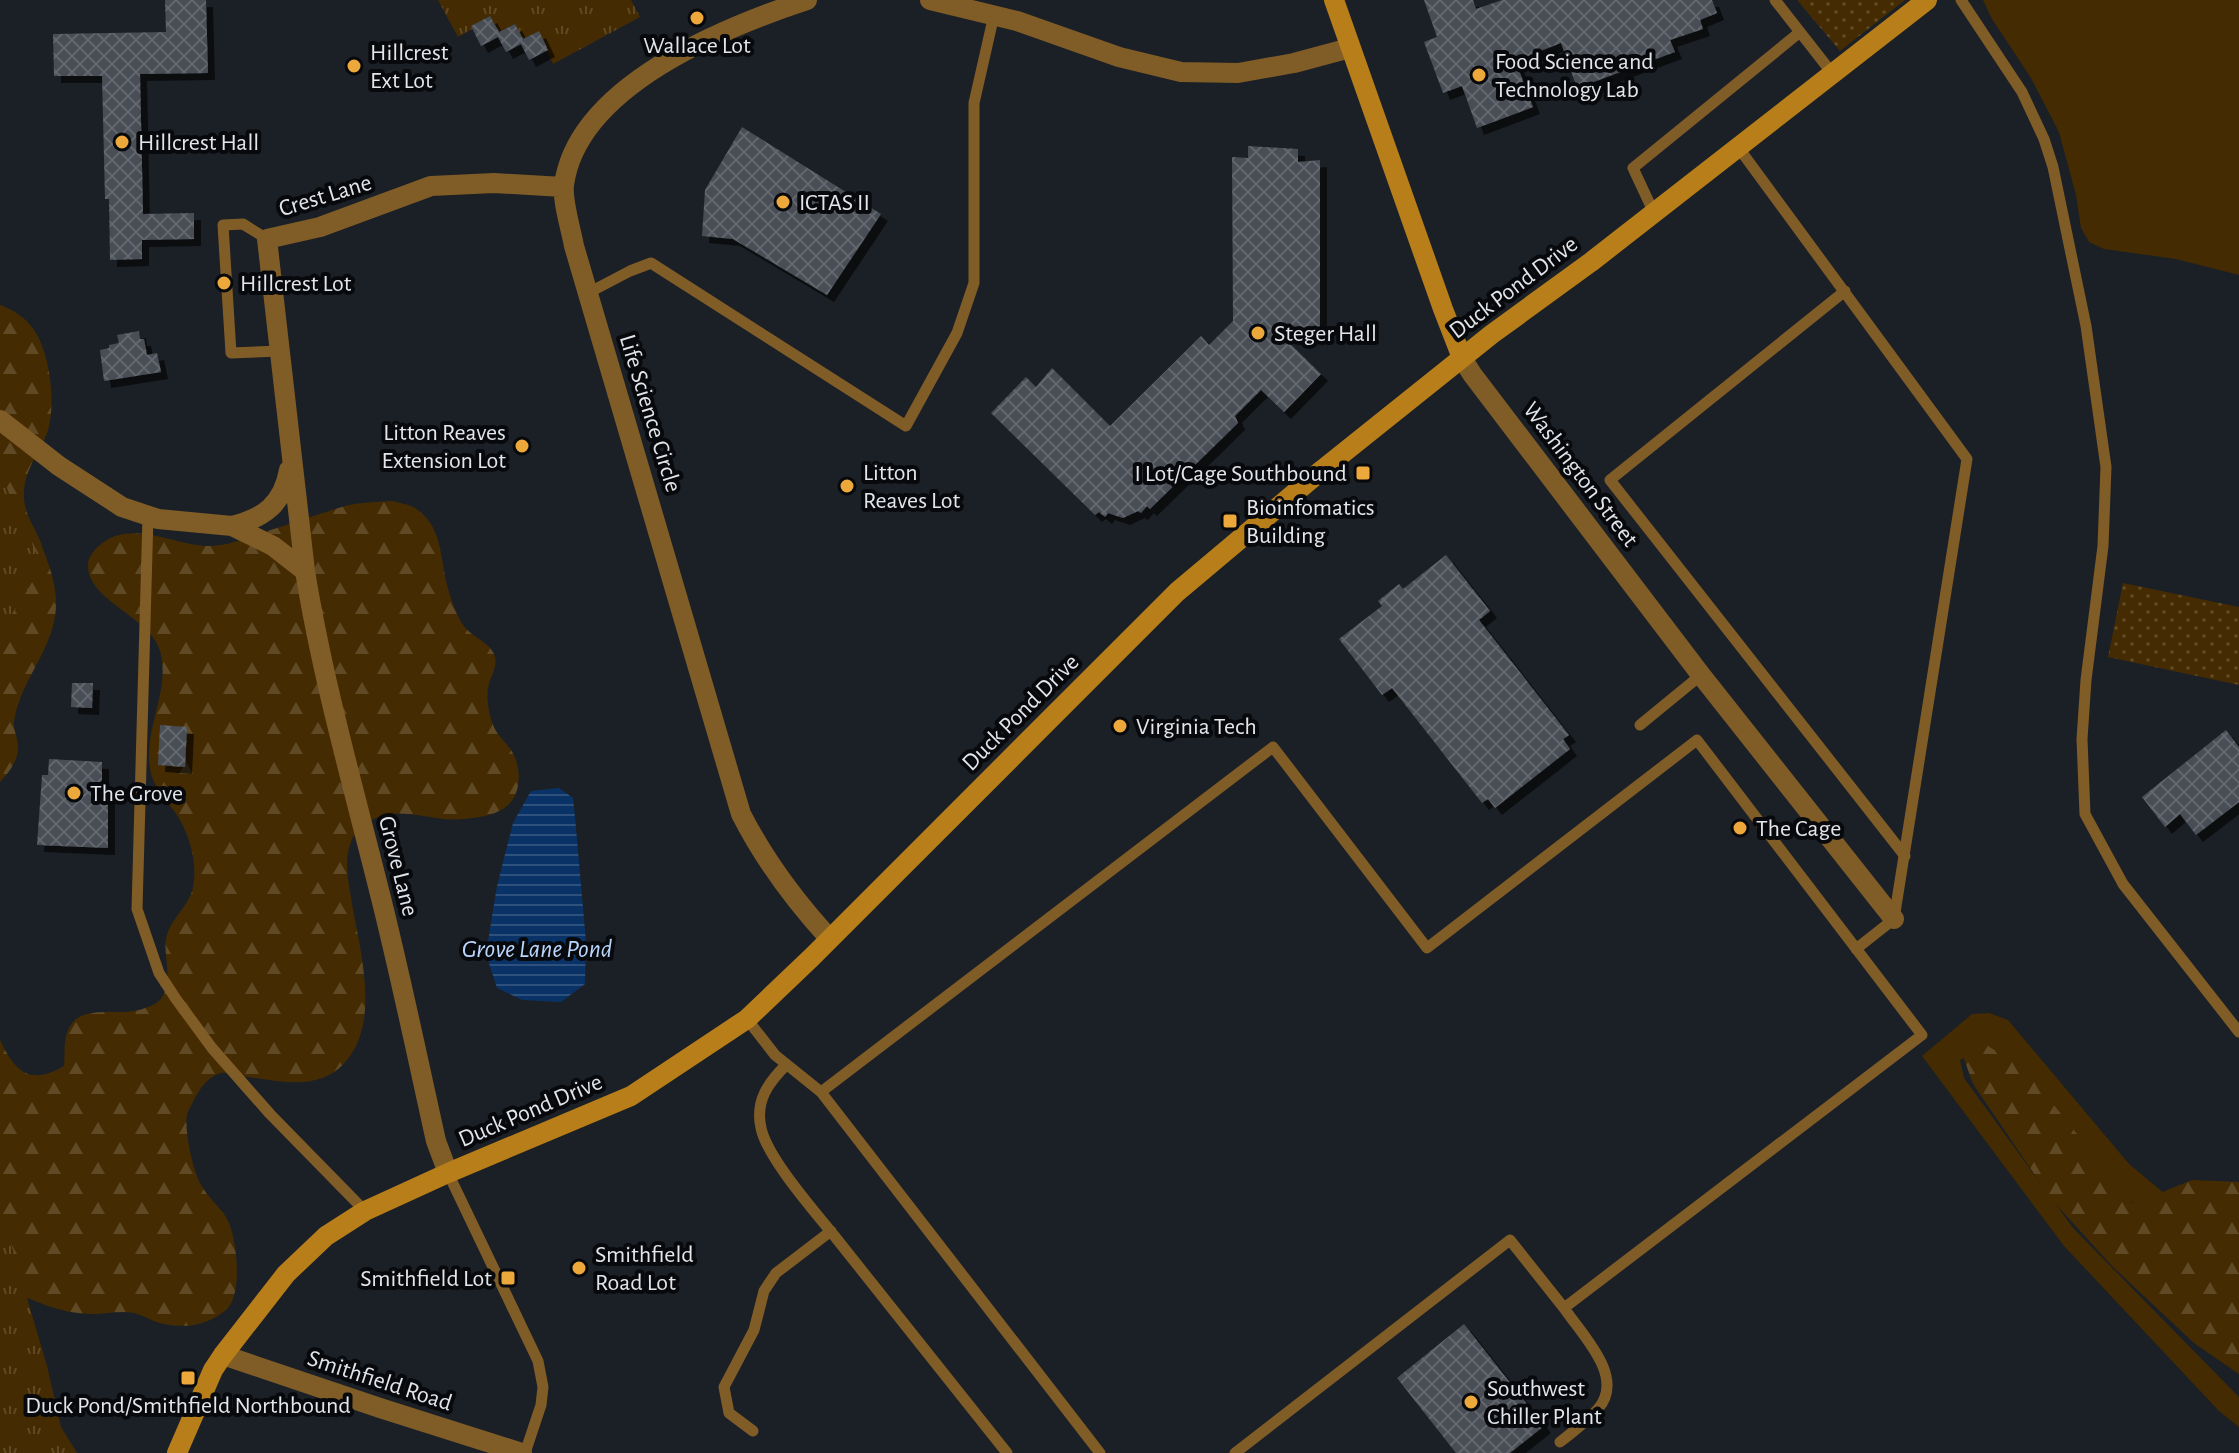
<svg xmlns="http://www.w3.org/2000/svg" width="2239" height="1453" viewBox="0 0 2239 1453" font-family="'Alegreya Sans',sans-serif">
<defs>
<pattern id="forest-firs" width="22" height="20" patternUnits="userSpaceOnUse" patternTransform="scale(2)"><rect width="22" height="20" fill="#452b01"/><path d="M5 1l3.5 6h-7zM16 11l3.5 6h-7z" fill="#604a26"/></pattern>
<pattern id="park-tufts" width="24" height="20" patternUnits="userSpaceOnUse" patternTransform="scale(2)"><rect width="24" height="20" fill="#452b01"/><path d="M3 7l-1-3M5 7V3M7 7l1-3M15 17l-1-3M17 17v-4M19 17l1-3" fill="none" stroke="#604a26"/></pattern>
<pattern id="garden-dots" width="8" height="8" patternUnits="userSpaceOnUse" patternTransform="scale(2)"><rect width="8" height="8" fill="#452b01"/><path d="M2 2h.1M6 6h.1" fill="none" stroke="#604a26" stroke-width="1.8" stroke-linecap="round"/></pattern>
<pattern id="water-rules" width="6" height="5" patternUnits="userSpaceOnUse" patternTransform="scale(2)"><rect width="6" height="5" fill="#093367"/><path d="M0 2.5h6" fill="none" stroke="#2d507d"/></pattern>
<pattern id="building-cross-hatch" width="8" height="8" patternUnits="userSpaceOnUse" patternTransform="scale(2)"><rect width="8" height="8" fill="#484d55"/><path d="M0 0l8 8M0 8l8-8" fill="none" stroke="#62666d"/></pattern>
<filter id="shadow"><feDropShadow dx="7" dy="7" stdDeviation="0" flood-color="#0009"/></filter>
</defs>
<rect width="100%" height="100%" fill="#1b2026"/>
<path fill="#452b01" d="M 1983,0 L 2239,0 L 2239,275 L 2176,259 L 2104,249 L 2089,242 L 2081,228 L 2076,195 L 2059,132 L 2031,78 L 1992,19 Z
M 1989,1013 L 2008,1020 L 2129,1164 L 2182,1208 L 2211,1266 L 2122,1194 L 1973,1054 L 1960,1060 L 1964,1078 L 2073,1228 L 2239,1397 L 2239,1427 L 2219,1411 L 2064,1246 L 1922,1056 L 1972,1014 Z"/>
<path fill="url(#forest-firs)" d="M 0,305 C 12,309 26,318 34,330 C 50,353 56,403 48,430 C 40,455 23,468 24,498 C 25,516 35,527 41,543 C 46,558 53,574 55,590 C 63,642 22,673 14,721 C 13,729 17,736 18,745 C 19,760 10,771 0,782 Z
M 393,501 C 399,503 407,504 413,507 C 441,523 440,553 446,581 C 449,593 454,609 460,620 C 468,637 488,640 494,654 C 499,666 490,676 488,688 C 486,697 489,713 492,722 C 496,735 504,740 511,750 C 521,765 522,790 510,803 C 502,812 490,815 479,817 C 468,819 455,820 444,819 C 417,816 386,805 364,826 C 359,831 353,835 351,842 C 343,863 349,883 352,904 C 360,950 380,1020 347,1060 C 321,1093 277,1081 242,1076 C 236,1075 227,1072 221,1073 C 208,1076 198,1091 193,1102 C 191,1106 188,1110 187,1115 C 184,1129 193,1171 200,1183 C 207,1198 222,1207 229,1223 C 237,1242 243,1295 226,1310 C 207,1326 184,1329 160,1323 C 152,1321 143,1315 134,1313 C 120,1310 106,1314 93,1314 C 58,1314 30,1299 0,1285 L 0,1040 C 15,1072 30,1086 64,1066 C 65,1058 64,1050 65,1042 C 71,1000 109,1017 139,1010 C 146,1008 155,1005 160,1000 C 176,982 161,954 167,935 C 172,917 190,905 193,887 C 198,863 189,832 175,812 C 167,802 156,789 152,777 C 139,734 172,693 160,651 C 151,617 87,601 88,565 C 88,557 94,550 100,545 C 130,519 172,544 205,546 C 226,547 244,539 264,532 C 291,524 318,514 345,506 C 360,502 377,502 393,501 Z
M 1988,1046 L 2025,1069 L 2133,1204 L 2192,1180 L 2239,1182 L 2239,1374 L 2194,1343 L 2113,1267 L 2052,1200 L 1973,1084 L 1962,1053 Z"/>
<path fill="url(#park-tufts)" d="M 438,0 L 631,0 L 640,17 L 553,64 L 539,32 L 523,39 L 515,24 L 499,32 L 490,16 L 471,26 L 472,29 L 458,37 Z
M 0,473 L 42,566 L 0,633 Z
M 0,1206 L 47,1366 L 61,1427 L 77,1453 L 0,1453 Z"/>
<path fill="url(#garden-dots)" d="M 1797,0 L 1905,0 L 1840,51 Z
M 2123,583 L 2239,607 L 2239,685 L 2108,657 Z"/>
<path fill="url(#water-rules)" d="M 559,788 L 573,798 L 575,817 L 586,942 L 585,984 L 561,1002 L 522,1000 L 497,988 L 486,954 L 497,886 L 513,823 L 531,791 Z"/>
<path fill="url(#building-cross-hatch)" filter="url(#shadow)" d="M 165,0 L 206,0 L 208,73 L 140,74 L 143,214 L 194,213 L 194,239 L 142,240 L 142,259 L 110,260 L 109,199 L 105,199 L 102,76 L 54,76 L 53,34 L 166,32 Z
M 1424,0 L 1473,0 L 1476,9 L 1502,0 L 1712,0 L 1717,13 L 1700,20 L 1703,29 L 1670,40 L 1675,52 L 1577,88 L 1561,43 L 1530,55 L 1532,59 L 1517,65 L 1533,107 L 1477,128 L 1462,86 L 1443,93 L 1424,42 L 1437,37 Z
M 490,16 L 499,32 L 515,24 L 523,39 L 539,31 L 548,50 L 529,60 L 521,44 L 506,52 L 498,37 L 481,46 L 471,26 Z
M 742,127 L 881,214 L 827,295 L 733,239 L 702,236 L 705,190 Z
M 1248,146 L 1298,149 L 1298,162 L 1320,160 L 1320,328 L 1277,331 L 1321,374 L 1284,412 L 1261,390 L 1235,416 L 1238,423 L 1150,509 L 1147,506 L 1141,513 L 1138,511 L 1123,518 L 1108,513 L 1105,517 L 1099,512 L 1095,515 L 991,413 L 1026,377 L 1036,387 L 1052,368 L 1110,426 L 1201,336 L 1209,345 L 1233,321 L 1232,157 L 1248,158 Z
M 139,331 L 140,339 L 144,339 L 147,355 L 157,353 L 161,372 L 104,381 L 100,350 L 109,348 L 109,345 L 119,343 L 117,335 Z
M 1446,555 L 1490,611 L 1479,620 L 1569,735 L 1563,739 L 1570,749 L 1495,808 L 1488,799 L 1482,803 L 1392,688 L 1382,695 L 1339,639 L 1382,606 L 1378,601 L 1399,584 L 1403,589 Z
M 72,683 L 93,683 L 92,708 L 71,707 Z
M 160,725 L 187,727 L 185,767 L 158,765 Z
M 2226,730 L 2239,747 L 2239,802 L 2196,835 L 2180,814 L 2165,827 L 2142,797 Z
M 49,759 L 102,762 L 102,781 L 108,781 L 108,848 L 37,845 L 42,775 L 48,775 Z
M 1464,1324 L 1544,1426 L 1510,1453 L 1456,1453 L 1397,1378 Z"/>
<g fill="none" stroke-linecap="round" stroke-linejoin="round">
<path stroke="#805c27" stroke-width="11" d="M 1775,0 L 1832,73
M 1961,0 L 2022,92 L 2044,139 L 2053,167 L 2086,326 L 2106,467 L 2103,546 L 2086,680 L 2082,739 L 2085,814 L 2123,884 L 2239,1032
M 1738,147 L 1967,459 L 1894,919 L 1856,949
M 1654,213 L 1633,168 L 1800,32
M 267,239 L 243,224 L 223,225 L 231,353 L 280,351
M 1845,291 L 1610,480 L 1905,856
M 588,293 L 630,271 L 651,263 L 906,426 L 957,333 L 974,283 L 974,103 L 994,15
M 148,516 L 137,909 L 159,973 L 176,999 L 212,1048 L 270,1114 L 365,1211
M 1640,725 L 1701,675
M 747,1019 L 775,1055 L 821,1092
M 786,1065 C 768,1083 755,1101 761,1128 C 767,1158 816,1213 836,1238 C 893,1310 950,1381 1007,1453
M 448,1173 L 538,1361 L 543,1387 L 541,1405 L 525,1453
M 753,1431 L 729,1413 L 724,1387 L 754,1330 L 764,1291 L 776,1273 L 831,1231
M 1560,1442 C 1573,1432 1587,1421 1598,1409 C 1626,1377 1582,1335 1564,1308
M 1100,1453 L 821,1092 L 1273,747 L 1427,948 L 1697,740 L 1922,1035 L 1564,1308 L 1510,1240 L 1235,1453"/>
<path stroke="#805c27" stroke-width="20" d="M 807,0 C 725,27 577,86 564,185 C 562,201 571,229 574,246 L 741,814 C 764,859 795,901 829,938
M 930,0 L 1017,21 L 1119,57 L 1181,72 L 1238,73 L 1294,63 L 1350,48
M 1462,358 L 1472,374 L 1701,675 L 1894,919
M 0,420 L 59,466 L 122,507 L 158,519 L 232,526 L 273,546 L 305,571
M 232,526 C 264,518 283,504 289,470
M 448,1173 L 436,1141 C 418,1060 401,978 381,898 C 354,789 323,682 305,571 L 267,239 L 320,227 L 431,186 L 494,183 L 563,187
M 223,1355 L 380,1408 L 522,1453"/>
<path stroke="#b87e19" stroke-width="20" d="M 1334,0 L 1443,309 L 1462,358
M 177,1453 L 213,1370 L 223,1355 L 286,1274 L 326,1236 L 365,1211 L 448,1173 L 631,1096 L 747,1019 L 812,957 L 1177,592 L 1322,470 L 1492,334 L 1591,262 L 1927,0"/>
</g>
<g fill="#eda83b" stroke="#08090c" stroke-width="3">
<circle cx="697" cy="18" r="8"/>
<circle cx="354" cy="66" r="8"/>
<circle cx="1479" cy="75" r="8"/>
<circle cx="122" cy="142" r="8"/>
<circle cx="783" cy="202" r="8"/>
<circle cx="224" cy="283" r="8"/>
<circle cx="1258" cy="333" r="8"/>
<circle cx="522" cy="446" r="8"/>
<rect x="1355" y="465" width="16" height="16" rx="4"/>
<circle cx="847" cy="486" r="8"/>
<rect x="1222" y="513" width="16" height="16" rx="4"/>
<circle cx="1120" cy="726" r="8"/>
<circle cx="74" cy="793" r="8"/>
<circle cx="1740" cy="828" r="8"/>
<circle cx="579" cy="1268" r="8"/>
<rect x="500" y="1270" width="16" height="16" rx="4"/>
<rect x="180" y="1370" width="16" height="16" rx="4"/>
<circle cx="1471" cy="1402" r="8"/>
</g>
<g text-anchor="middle" stroke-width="8" stroke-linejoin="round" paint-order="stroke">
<g font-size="24" fill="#e2e5e9" stroke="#08090c" text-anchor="start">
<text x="697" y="53" text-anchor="middle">Wallace Lot</text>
<text x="370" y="60">Hillcrest<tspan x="370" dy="28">Ext Lot</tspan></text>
<text x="1495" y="69">Food Science and<tspan x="1495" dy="28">Technology Lab</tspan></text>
<text x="138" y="150">Hillcrest Hall</text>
<text x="799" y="210">ICTAS II</text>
<text x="240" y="291">Hillcrest Lot</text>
<text x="1274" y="341">Steger Hall</text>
<text x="506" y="440" text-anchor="end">Litton Reaves<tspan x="506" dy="28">Extension Lot</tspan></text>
<text x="863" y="480">Litton<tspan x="863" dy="28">Reaves Lot</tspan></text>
<text x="1347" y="481" text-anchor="end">I Lot/Cage Southbound</text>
<text x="1246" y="515">Bioinfomatics<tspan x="1246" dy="28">Building</tspan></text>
<text x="1136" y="734">Virginia Tech</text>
<text x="90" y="801">The Grove</text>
<text x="1756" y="836">The Cage</text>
<text x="595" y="1262">Smithfield<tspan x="595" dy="28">Road Lot</tspan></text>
<text x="492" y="1286" text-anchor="end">Smithfield Lot</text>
<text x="1487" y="1396">Southwest<tspan x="1487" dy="28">Chiller Plant</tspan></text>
<text x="188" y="1413" text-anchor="middle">Duck Pond/Smithfield Northbound</text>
</g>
<g font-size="24" fill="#e2e5e9" stroke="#08090c">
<text transform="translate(325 195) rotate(-17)" y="8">Crest Lane</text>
<text transform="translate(1513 287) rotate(-37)" y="8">Duck Pond Drive</text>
<text transform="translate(651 413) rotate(73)" y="8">Life Science Circle</text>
<text transform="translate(1581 474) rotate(53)" y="8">Washington Street</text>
<text transform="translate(1020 712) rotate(-45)" y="8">Duck Pond Drive</text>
<text transform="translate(399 866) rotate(76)" y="8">Grove Lane</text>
<text transform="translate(530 1110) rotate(-23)" y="8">Duck Pond Drive</text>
<text transform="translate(380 1380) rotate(18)" y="8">Smithfield Road</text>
</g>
<g font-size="26" font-style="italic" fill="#b9d6fd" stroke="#08090c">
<text x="537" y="957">Grove Lane Pond</text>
</g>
</g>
</svg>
